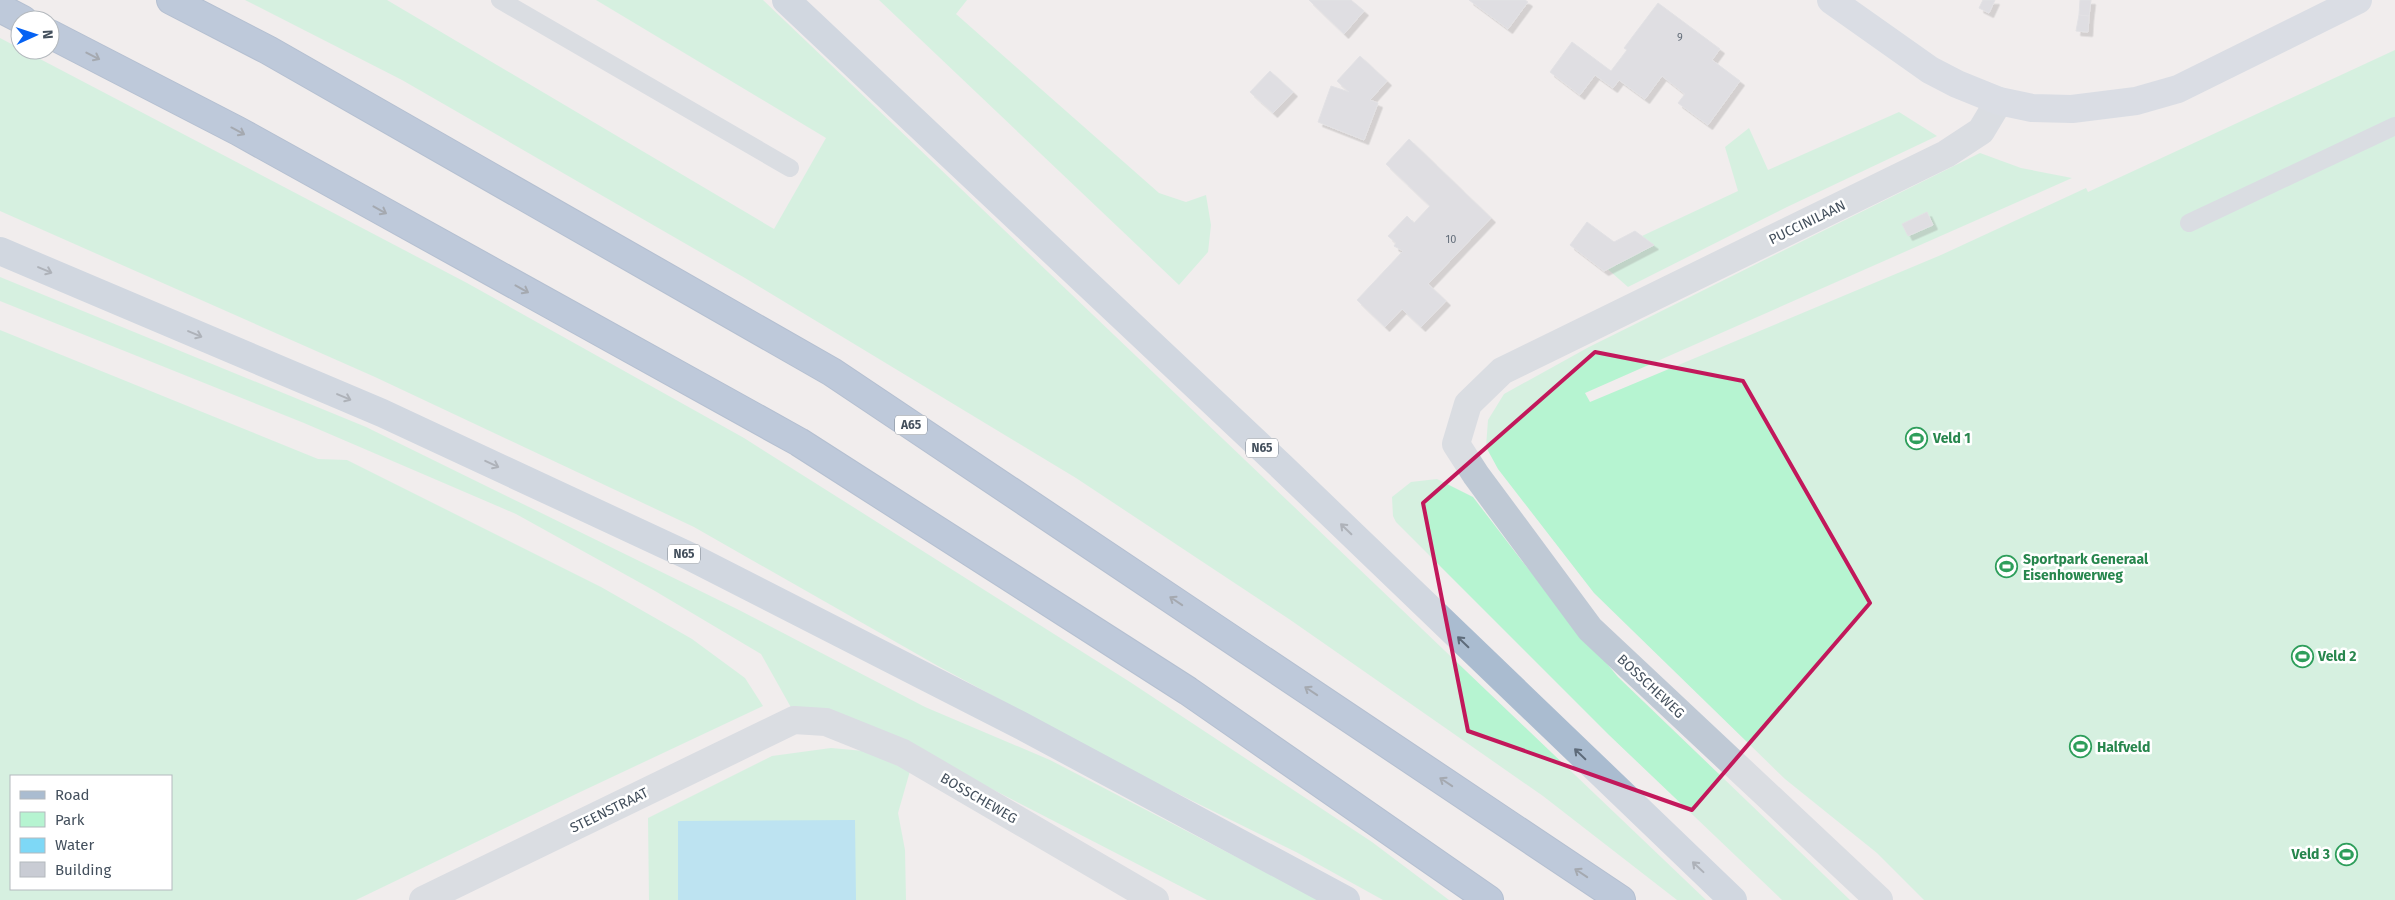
<svg xmlns="http://www.w3.org/2000/svg" width="2395" height="900" viewBox="0 0 2395 900" font-family="'Fira Sans',sans-serif">
<defs>
<filter id="shadow"><feDropShadow dx="4.5" dy="4.5" stdDeviation="0" flood-color="#0004"/></filter>
</defs>
<rect width="100%" height="100%" fill="#f1eded"/>
<path fill="#b6f4d1" fill-rule="evenodd" d="M 245,0 L 387,0 L 774,229 L 826,138 L 596,0 L 763,0 L 1706,900 L 1677,900 L 1543,796 L 1289,619 L 1076,478 L 745,278 L 402,80 Z
M 879,0 L 967,0 L 956,14 L 1159,193 L 1186,202 L 1206,195 L 1211,225 L 1208,252 L 1179,285 Z
M 0,38 L 467,283 L 744,438 L 1130,682 L 1372,842 L 1449,900 L 1383,900 L 1296,852 L 1130,770 L 938,666 L 694,527 L 375,377 L 0,211 Z
M 2395,50 L 2395,900 L 1924,900 L 1877,853 L 1785,779 L 1594,593 L 1498,469 L 1486,447 L 1488,420 L 1504,394 L 1589,347 L 1980,153 L 2021,168 L 2072,178 L 1585,393 L 1590,402 L 1941,255 L 2086,188 L 2088,192 Z
M 1899,112 L 1937,136 L 1787,207 L 1628,287 L 1595,258 L 1738,191 L 1725,147 L 1749,128 L 1768,170 Z
M 0,277 L 366,427 L 739,610 L 925,707 L 1050,760 L 1319,900 L 1207,900 L 914,749 L 793,711 L 761,654 L 655,591 L 516,514 L 304,423 L 0,301 Z
M 0,330 L 318,459 L 347,460 L 601,587 L 692,639 L 745,678 L 763,706 L 576,794 L 356,900 L 0,900 ZM 11,776 L 171,776 L 171,889 L 11,889 Z
M 1437,479 L 1473,497 L 1522,561 L 1618,677 L 1850,900 L 1782,900 L 1609,735 L 1396,522 L 1393,516 L 1392,497 L 1411,482 Z
M 831,748 L 864,751 L 910,771 L 898,813 L 905,850 L 906,900 L 649,900 L 648,818 L 772,756 Z"/>
<path fill="#7ed8f6" d="M 855,820 L 856,900 L 678,900 L 678,821 Z"/>
<path fill="#c9ccd4" stroke="#d1d3da" filter="url(#shadow)" d="M 1309,0 L 1351,0 L 1364,11 L 1344,34 Z
M 1469,0 L 1525,0 L 1528,2 L 1508,29 Z
M 1983,0 L 1995,0 L 1989,13 L 1979,8 Z
M 2080,0 L 2091,0 L 2089,16 L 2079,15 Z
M 1658,3 L 1720,49 L 1712,60 L 1740,81 L 1708,125 L 1678,103 L 1685,94 L 1662,76 L 1645,99 L 1619,80 L 1613,88 L 1595,75 L 1580,95 L 1550,72 L 1572,42 L 1611,71 L 1627,50 L 1624,48 Z
M 2079,15 L 2089,16 L 2088,32 L 2076,31 Z
M 1360,56 L 1387,81 L 1370,100 L 1378,103 L 1364,140 L 1318,122 L 1331,86 L 1349,92 L 1337,81 Z
M 1270,71 L 1293,92 L 1273,113 L 1250,92 Z
M 1409,139 L 1491,218 L 1428,284 L 1446,301 L 1421,327 L 1402,309 L 1385,327 L 1357,300 L 1403,251 L 1394,246 L 1396,243 L 1388,236 L 1407,216 L 1414,223 L 1430,206 L 1386,164 Z
M 1927,212 L 1933,225 L 1908,236 L 1902,224 Z
M 1587,222 L 1614,242 L 1635,231 L 1654,245 L 1604,271 L 1570,245 Z"/>
<g fill="none" stroke-linecap="round" stroke-linejoin="round">
<defs>
<path id="highway" d="M 171,0 L 268,50 L 832,372 L 1621,900
M 0,8 L 23,20
M 50,34 L 238,131 L 799,442 L 1188,691 L 1489,900"/>
</defs>
<use href="#highway" stroke="#6b88ae" stroke-width="30"/>
<path stroke="#bfc9d5" stroke-width="18" d="M 500,0 L 790,168
M 2189,223 L 2395,126"/>
<path stroke="#bfc9d5" stroke-width="28" d="M 423,900 L 794,720 L 826,722 L 903,753 L 1155,900
M 1879,900 L 1590,629 L 1476,475 L 1456,444 L 1468,404 L 1502,371 L 1946,154 L 1981,131 L 1999,101"/>
<path stroke="#becad9" stroke-width="28" d="M 1831,0 L 1930,70 L 1957,84 L 1999,101 L 2032,108 L 2072,109 L 2136,101 L 2178,89 L 2358,0"/>
<path stroke="#aabcd0" stroke-width="28" d="M 786,0 L 1282,467 L 1733,900
M 0,251 L 382,413 L 689,556 L 1020,725 L 1346,900"/>
<use href="#highway" stroke="#809dc3" stroke-width="28"/>
</g>
<defs><path id="oneway-shaft" d="M-6 0H5M1.5-3L5.5 0L1.5 3" fill="none" stroke-width="1.6" stroke-linecap="round" stroke-linejoin="round" transform="scale(1.25)"/></defs>
<g stroke="#4a5867">
<use href="#oneway-shaft" transform="translate(93 56) rotate(27)"/>
<use href="#oneway-shaft" transform="translate(238 131) rotate(28)"/>
<use href="#oneway-shaft" transform="translate(380 210) rotate(29)"/>
<use href="#oneway-shaft" transform="translate(522 289) rotate(29)"/>
<use href="#oneway-shaft" transform="translate(1176 601) rotate(-146)"/>
<use href="#oneway-shaft" transform="translate(1311 691) rotate(-146)"/>
<use href="#oneway-shaft" transform="translate(1446 782) rotate(-146)"/>
<use href="#oneway-shaft" transform="translate(1581 873) rotate(-146)"/>
</g>
<g stroke="#5e6b7a">
<use href="#oneway-shaft" transform="translate(45 270) rotate(23)"/>
<use href="#oneway-shaft" transform="translate(195 334) rotate(23)"/>
<use href="#oneway-shaft" transform="translate(344 397) rotate(23)"/>
<use href="#oneway-shaft" transform="translate(492 464) rotate(25)"/>
<use href="#oneway-shaft" transform="translate(1346 529) rotate(-136)"/>
<use href="#oneway-shaft" transform="translate(1463 642) rotate(-136)"/>
<use href="#oneway-shaft" transform="translate(1580 754) rotate(-136)"/>
<use href="#oneway-shaft" transform="translate(1698 867) rotate(-137)"/>
</g>
<path d="M0 0H2395V900H0ZM 1595,352 L 1743,381 L 1870,603 L 1692,810 L 1468,731 L 1423,503 Z" fill="#f1eded" fill-opacity=".55" fill-rule="evenodd"/>
<path fill="none" stroke="#c2185b" stroke-width="4" stroke-linejoin="round" d="M 1595,352 L 1743,381 L 1870,603 L 1692,810 L 1468,731 L 1423,503 Z"/>
<defs>
<symbol id="stadium-ring" viewBox="-11 -11 22 22"><circle r="9.5" fill="#fff" stroke="#2e9e5b" stroke-width="1.5"/><path d="M0-5a6.5 5 0 1 0 0 10a6.5 5 0 1 0 0-10ZM-3.5-1.8h7v3.6h-7Z" fill="#2e9e5b"/></symbol>
</defs>
<g fill-rule="evenodd">
<use href="#stadium-ring" x="1904" y="426" width="25" height="25"/>
<use href="#stadium-ring" x="1994" y="554" width="25" height="25"/>
<use href="#stadium-ring" x="2290" y="644" width="25" height="25"/>
<use href="#stadium-ring" x="2068" y="734" width="25" height="25"/>
<use href="#stadium-ring" x="2334" y="842" width="25" height="25"/>
</g>
<g text-anchor="middle" stroke-width="5" stroke-linejoin="round" paint-order="stroke">
<g font-size="11" fill="#656f7b">
<text x="1680" y="41">9</text>
<text x="1451" y="243">10</text>
</g>
<g fill="#fff" stroke="#7c848e" stroke-width="1">
<rect x="895" y="415.5" width="32" height="19" rx="4"/>
<rect x="1246" y="438.5" width="32" height="19" rx="4"/>
<rect x="668" y="544.5" width="32" height="19" rx="4"/>
</g>
<g font-size="12" font-weight="bold" fill="#44505d">
<text x="911" y="429">A65</text>
<text x="1262" y="452">N65</text>
<text x="684" y="558">N65</text>
</g>
<g font-size="14" fill="#44505d" stroke="#fff">
<text transform="translate(1807 222) rotate(-26)" y="5">PUCCINILAAN</text>
<text transform="translate(1651 686) rotate(43)" y="5">BOSSCHEWEG</text>
<text transform="translate(979 798) rotate(30)" y="5">BOSSCHEWEG</text>
<text transform="translate(609 810) rotate(-26)" y="5">STEENSTRAAT</text>
</g>
<g font-size="14" font-weight="bold" fill="#27864d" stroke="#fff" text-anchor="start">
<text x="1933" y="443">Veld 1</text>
<text x="2023" y="564">Sportpark Generaal<tspan x="2023" dy="16">Eisenhowerweg</tspan></text>
<text x="2318" y="661">Veld 2</text>
<text x="2097" y="752">Halfveld</text>
<text x="2330" y="859" text-anchor="end">Veld 3</text>
</g>
</g>
<rect x="10" y="775" width="162" height="115" fill="#ffffff" stroke="#b4b9be"/>
<rect x="20" y="791" width="25" height="8" fill="#aabcd0" stroke="#b4b9be"/>
<text x="55" y="800" font-size="15" fill="#44505d">Road</text>
<rect x="20" y="812" width="25" height="15" fill="#b6f4d1" stroke="#b4b9be"/>
<text x="55" y="825" font-size="15" fill="#44505d">Park</text>
<rect x="20" y="838" width="25" height="15" fill="#7ed8f6" stroke="#b4b9be"/>
<text x="55" y="850" font-size="15" fill="#44505d">Water</text>
<rect x="20" y="862" width="25" height="15" fill="#c9ccd4" stroke="#b4b9be"/>
<text x="55" y="875" font-size="15" fill="#44505d">Building</text>
<g transform="translate(35 35) rotate(87)"><circle r="24" fill="#ffffff" stroke="#b4b9be"/>
<path d="M0-4L9 19L0 12L-9 19Z" fill="#0562f3"/>
<text y="-8" font-size="14" font-weight="bold" text-anchor="middle" fill="#44505d">N</text>
</g>
</svg>
